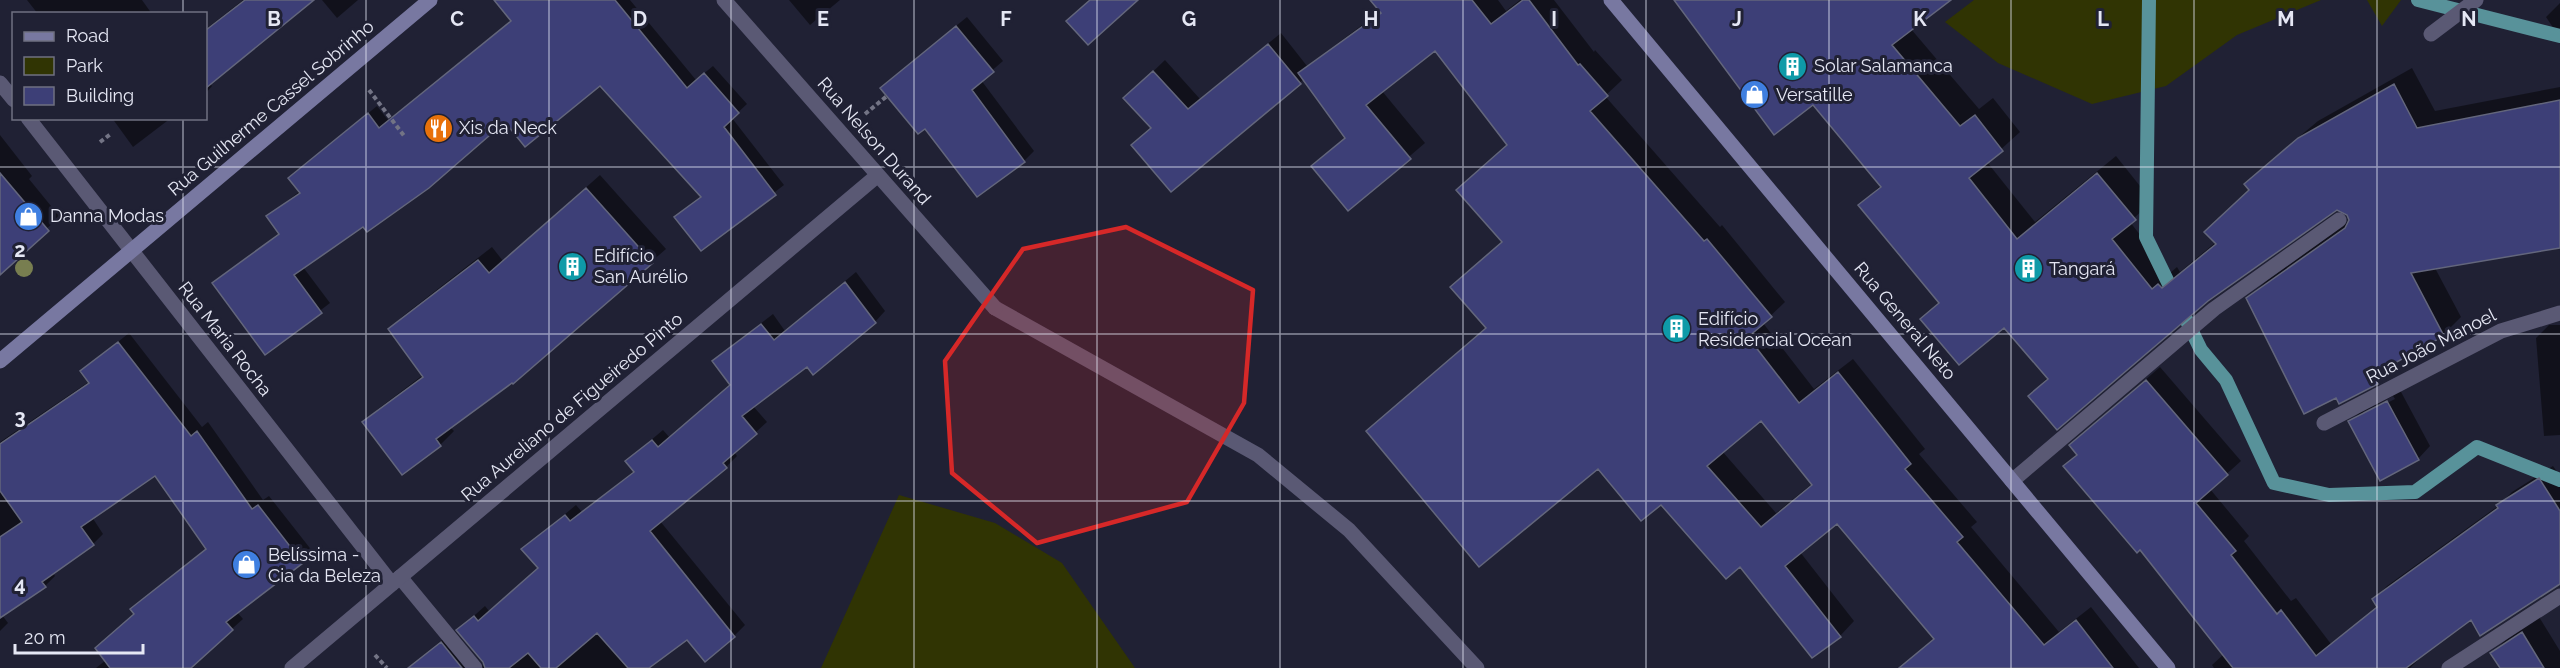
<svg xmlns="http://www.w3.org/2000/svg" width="2560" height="668" viewBox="0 0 2560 668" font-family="Raleway,sans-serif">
<rect width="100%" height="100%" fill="#202134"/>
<path fill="#303403" d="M 1974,0 L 2321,0 L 2237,35 L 2166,86 L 2092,104 L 1998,63 L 1945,22 Z
M 2367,0 L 2401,0 L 2382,26 Z
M 899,495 L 995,523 L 1062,563 L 1135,668 L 821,668 Z"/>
<path fill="#0007" fill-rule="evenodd" d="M 27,0 L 142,0 L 152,14 L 38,14 Z
M 243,0 L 312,0 L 206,77 L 206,29 Z
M 322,0 L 358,0 L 337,18 Z
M 496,0 L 630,0 L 696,80 L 713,66 L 747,104 L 732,118 L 784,185 L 701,249 L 676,217 L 702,196 L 600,83 L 505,120 L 303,267 L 330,303 L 265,353 L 214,283 L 279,233 L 268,216 L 300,191 L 299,170 L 377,106 L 388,120 L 512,20 Z
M 789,0 L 840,0 L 810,25 Z
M 1372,0 L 1498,0 L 1506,11 L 1520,0 L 1554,0 L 1594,52 L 1595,50 L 1622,80 L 1605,96 L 1720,227 L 1722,225 L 1785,302 L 1763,323 L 1814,389 L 1853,359 L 1925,449 L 1919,454 L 1977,522 L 1971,527 L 2059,632 L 2091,607 L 2139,668 L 1935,668 L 1921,652 L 1935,638 L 1837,522 L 1800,552 L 1854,621 L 1840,636 L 1741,565 L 1661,502 L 1598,467 L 1368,431 L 1487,327 L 1452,287 L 1503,241 L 1458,190 L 1508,144 L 1436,49 L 1382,91 L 1425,143 L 1348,209 L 1313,166 L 1346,136 L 1304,79 L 1171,190 L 1152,127 L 1137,87 L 1165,60 L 1200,99 L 1281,33 L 1307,66 L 1381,11 ZM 1762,419 L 1813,483 L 1776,513 L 1722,451 Z
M 1676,0 L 1949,0 L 1911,29 L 1979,109 L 1993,98 L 2020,132 L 1987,162 L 2035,222 L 2116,156 L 2152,201 L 2130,222 L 2170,273 L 2177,267 L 2180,272 L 2216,242 L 2251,190 L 2246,184 L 2264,166 L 2318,121 L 2412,68 L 2435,111 L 2560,87 L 2560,247 L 2435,268 L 2461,317 L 2443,335 L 2393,362 L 2395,365 L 2377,383 L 2248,299 L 2266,281 L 2350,220 L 2348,214 L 2337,209 L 2030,396 L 2048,377 L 2004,326 L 1922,319 L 1940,301 L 1860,205 L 1881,185 L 1813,103 Z
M 2560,3 L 2560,38 L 2546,17 Z
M 967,17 L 1003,61 L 981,80 L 1034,151 L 1024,161 L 892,78 Z
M 206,78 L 212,86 L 206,93 Z
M 112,118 L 171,118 L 133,147 Z
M 0,135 L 32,176 L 29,179 L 60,217 L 0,269 Z
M 600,175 L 666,249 L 513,382 L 450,427 L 454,431 L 440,445 L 402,473 L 364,422 L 378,409 L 423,375 L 390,329 L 403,316 L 492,247 L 503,261 Z
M 856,272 L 885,311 L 875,322 L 807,365 L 753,406 L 767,422 L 734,452 L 737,456 L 726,467 L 660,521 L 745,625 L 734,636 L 705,660 L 687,637 L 646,668 L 407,668 L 452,632 L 479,664 L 486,667 L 458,630 L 485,606 L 489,611 L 540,567 L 523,549 L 576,505 L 582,512 L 634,471 L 627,461 L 638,451 L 663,430 L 670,438 L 732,384 L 714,361 L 725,351 L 773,314 L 785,331 Z
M 2549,325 L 2560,325 L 2560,435 L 2544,436 L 2536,338 Z
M 129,333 L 202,427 L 208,422 L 263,500 L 269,496 L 313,552 L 237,612 L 243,619 L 188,668 L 96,668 L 106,660 L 136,613 L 132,609 L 207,548 L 155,474 L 92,517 L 103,534 L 93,544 L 53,573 L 55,576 L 45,586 L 2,615 L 8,623 L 0,631 L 0,442 L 90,381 L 82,371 Z
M 2160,367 L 2241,461 L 2210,489 L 2249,536 L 2244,541 L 2291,601 L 2296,598 L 2331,644 L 2378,605 L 2374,599 L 2387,586 L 2498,506 L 2512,492 L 2553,466 L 2560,476 L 2560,583 L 2471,618 L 2418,657 L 2419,659 L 2410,668 L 2214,668 L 2212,665 L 2224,654 L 2140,548 L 2065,466 L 2078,453 L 2071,445 Z
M 2400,390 L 2430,446 L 2418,459 L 2350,422 L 2363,409 ZM 2393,396 L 2395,399 L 2363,415 L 2363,412 Z
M 2539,617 L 2560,651 L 2560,668 L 2502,668 L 2492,653 L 2509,637 Z"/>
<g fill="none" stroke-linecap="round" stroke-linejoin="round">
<path stroke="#58929a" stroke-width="14" d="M 2149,0 L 2146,237 L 2201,350 L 2226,380 L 2274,483 L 2329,495 L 2415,492 L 2477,447 L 2560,480
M 2418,0 L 2560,36"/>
</g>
<path fill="#3d3f77" stroke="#63667c" stroke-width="1.5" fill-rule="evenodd" d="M 245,0 L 314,0 L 206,88 L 206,30 Z
M 494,0 L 615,0 L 687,88 L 704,73 L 739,113 L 724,127 L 776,195 L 701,251 L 674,217 L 701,197 L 600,86 L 525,147 L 505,122 L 429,188 L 367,232 L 363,227 L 294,275 L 322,313 L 265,355 L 212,283 L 279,234 L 266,216 L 300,193 L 288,178 L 368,113 L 379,128 L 511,21 Z
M 1090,0 L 1138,0 L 1088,45 L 1066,21 Z
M 1370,0 L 1472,0 L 1491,24 L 1523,0 L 1529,0 L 1578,65 L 1580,64 L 1608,96 L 1590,111 L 1704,241 L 1707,239 L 1772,317 L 1748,337 L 1799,403 L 1838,372 L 1911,464 L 1905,469 L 1963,537 L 1957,542 L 2044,645 L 2076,620 L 2113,668 L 1899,668 L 1934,639 L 1837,524 L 1785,566 L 1841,637 L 1812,658 L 1740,567 L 1726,579 L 1661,505 L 1641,521 L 1598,469 L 1479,567 L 1366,431 L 1486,328 L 1450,287 L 1502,242 L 1456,190 L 1507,145 L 1435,51 L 1366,105 L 1411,159 L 1348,211 L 1311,166 L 1345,138 L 1298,73 L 1381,13 ZM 1761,421 L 1812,485 L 1761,527 L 1707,466 Z
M 1674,0 L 1951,0 L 1892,45 L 1960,126 L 1975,115 L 2003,151 L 1969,178 L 2017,239 L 2097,173 L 2136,220 L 2112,239 L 2152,289 L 2158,284 L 2162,288 L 2216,244 L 2204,232 L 2249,190 L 2244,184 L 2298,138 L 2394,84 L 2417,128 L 2560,100 L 2560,248 L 2411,273 L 2444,336 L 2373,375 L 2378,384 L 2339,404 L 2336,398 L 2304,414 L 2246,298 L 2345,228 L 2349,220 L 2347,215 L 2337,210 L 2208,301 L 2057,430 L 2028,396 L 2048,379 L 2004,328 L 1959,365 L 1920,319 L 1939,303 L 1858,205 L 1881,187 L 1813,105 L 1774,135 Z
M 956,26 L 994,72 L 972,90 L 1025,162 L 977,197 L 925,129 L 918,134 L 880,88 Z
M 1268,44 L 1301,84 L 1171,192 L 1131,145 L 1151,128 L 1123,98 L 1153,71 L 1188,109 Z
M 0,173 L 49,231 L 0,275 Z
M 586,188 L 653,263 L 513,384 L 512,383 L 436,439 L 441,446 L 402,475 L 362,422 L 423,377 L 388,329 L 478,260 L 489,273 Z
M 845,282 L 876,323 L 813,375 L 807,367 L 742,416 L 757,434 L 723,463 L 727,468 L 650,531 L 735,637 L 705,662 L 687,640 L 649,668 L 628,668 L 597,633 L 556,668 L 541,668 L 528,653 L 509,668 L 485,668 L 483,662 L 456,630 L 474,616 L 478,621 L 538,568 L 521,549 L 565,515 L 570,521 L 634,472 L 625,461 L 652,440 L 658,447 L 730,385 L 712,361 L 761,324 L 774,340 Z
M 118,342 L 191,436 L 197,431 L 252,509 L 258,505 L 303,563 L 226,622 L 233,630 L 191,668 L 110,668 L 95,648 L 134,614 L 130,609 L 206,549 L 155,476 L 81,527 L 94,545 L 42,582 L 46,587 L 0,618 L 0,537 L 22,522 L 0,491 L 0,444 L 89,383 L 80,371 Z
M 2146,380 L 2228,475 L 2196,503 L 2236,551 L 2231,555 L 2277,614 L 2281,610 L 2316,656 L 2377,607 L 2372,599 L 2498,508 L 2496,505 L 2539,478 L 2560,511 L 2560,584 L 2480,636 L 2471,620 L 2406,668 L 2233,668 L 2140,550 L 2137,553 L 2063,466 L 2077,455 L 2069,445 Z
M 2387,401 L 2419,460 L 2380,481 L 2348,421 Z
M 2522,632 L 2544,668 L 2500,668 L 2490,653 Z
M 441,642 L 462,668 L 408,668 Z"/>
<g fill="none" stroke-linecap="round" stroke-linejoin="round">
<path stroke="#737485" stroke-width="4" stroke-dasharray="4.5 3" stroke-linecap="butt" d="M 369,90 L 405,137
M 865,114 L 887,96
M 100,142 L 112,133
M 375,655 L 387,668"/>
<path stroke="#5a5974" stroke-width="15" d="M 995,308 L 1258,455 L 1349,530 L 1477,668
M 2012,481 L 2214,309 L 2339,220
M 400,577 L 475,668
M 2449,668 L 2560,596"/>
<path stroke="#5a5974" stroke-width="15" d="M 724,0 L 995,308
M 2431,34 L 2476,0
M 0,83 L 14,100
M 28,118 L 392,584
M 2324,423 L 2501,331 L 2560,313
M 292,668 L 878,175"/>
<path stroke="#7878a1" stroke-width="15" d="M 1611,0 L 2168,668
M 0,361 L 430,0"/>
</g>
<circle fill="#787e50" cx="24" cy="268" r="9"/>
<path fill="#d62828" fill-opacity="0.2" stroke="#d62828" stroke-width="4.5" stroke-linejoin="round" d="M 1126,227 L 1253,290 L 1244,403 L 1187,502 L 1037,543 L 952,473 L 945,361 L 1023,249 Z"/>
<path fill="none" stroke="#e5e7f4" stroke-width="1.5" stroke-opacity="0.55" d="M 183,0 L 183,14M 366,0 L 366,668M 549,0 L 549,668M 731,0 L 731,668M 914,0 L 914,668M 1097,0 L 1097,668M 1280,0 L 1280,668M 1463,0 L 1463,668M 1646,0 L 1646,668M 1829,0 L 1829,668M 2011,0 L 2011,668M 2194,0 L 2194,668M 2377,0 L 2377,668M 183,118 L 183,668M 0,167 L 2560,167M 0,334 L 2560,334M 0,501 L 2560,501"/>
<defs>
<symbol id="building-disc" viewBox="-11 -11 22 22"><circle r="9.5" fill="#0f9aa8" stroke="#202134"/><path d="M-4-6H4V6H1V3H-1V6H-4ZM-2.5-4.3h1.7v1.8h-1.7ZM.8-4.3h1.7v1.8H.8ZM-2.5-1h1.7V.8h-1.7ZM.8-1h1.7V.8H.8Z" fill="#fff"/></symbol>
<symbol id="shop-disc" viewBox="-11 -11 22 22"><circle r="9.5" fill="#3f7fe0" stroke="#202134"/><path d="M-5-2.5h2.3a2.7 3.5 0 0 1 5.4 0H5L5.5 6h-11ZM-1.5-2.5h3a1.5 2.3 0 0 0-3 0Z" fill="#fff"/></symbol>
<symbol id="restaurant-disc" viewBox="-11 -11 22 22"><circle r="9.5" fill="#e8710a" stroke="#202134"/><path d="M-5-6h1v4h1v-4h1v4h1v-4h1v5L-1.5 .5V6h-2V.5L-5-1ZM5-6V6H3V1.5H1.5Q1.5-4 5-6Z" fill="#fff"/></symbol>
</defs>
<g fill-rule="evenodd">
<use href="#building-disc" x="1776" y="50" width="33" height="33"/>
<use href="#shop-disc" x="1738" y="78" width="33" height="33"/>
<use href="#restaurant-disc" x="422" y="112" width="33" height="33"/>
<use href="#shop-disc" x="12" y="200" width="33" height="33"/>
<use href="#building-disc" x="556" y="250" width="33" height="33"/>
<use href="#building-disc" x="2012" y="252" width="33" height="33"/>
<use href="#building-disc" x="1660" y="312" width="33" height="33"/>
<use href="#shop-disc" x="230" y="548" width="33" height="33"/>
</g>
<g text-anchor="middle" stroke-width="6" stroke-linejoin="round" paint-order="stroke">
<g font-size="18" fill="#e5e7f4" stroke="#202134" text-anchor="start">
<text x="1814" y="72">Solar Salamanca</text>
<text x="1776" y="101">Versatille</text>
<text x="459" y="134">Xis da Neck</text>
<text x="50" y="222">Danna Modas</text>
<text x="594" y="262">Edifício<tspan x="594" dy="21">San Aurélio</tspan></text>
<text x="2049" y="275">Tangará</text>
<text x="1698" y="325">Edifício<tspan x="1698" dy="21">Residencial Ocean</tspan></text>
<text x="268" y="561">Belíssima -<tspan x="268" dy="21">Cia da Beleza</tspan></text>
</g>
<g font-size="18" fill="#e5e7f4" stroke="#202134">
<text transform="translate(271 108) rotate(-40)" y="6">Rua Guilherme Cassel Sobrinho</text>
<text transform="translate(874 141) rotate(49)" y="6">Rua Nelson Durand</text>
<text transform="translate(1905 321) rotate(50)" y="6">Rua General Neto</text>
<text transform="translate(225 339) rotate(52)" y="6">Rua Maria Rocha</text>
<text transform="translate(2431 346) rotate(-27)" y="6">Rua João Manoel</text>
<text transform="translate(572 407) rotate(-40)" y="6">Rua Aureliano de Figueiredo Pinto</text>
</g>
</g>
<g font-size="20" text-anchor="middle" font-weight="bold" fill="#e5e7f4" stroke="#202134" stroke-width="6" stroke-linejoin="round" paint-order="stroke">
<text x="274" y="26">B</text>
<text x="457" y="26">C</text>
<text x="640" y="26">D</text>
<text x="823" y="26">E</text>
<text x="1006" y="26">F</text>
<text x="1189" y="26">G</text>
<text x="1371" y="26">H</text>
<text x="1554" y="26">I</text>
<text x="1737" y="26">J</text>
<text x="1920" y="26">K</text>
<text x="2103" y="26">L</text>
<text x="2286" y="26">M</text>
<text x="2469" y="26">N</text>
<text x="20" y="257">2</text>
<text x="20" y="424">3</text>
<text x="20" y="591">4</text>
</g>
<rect x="12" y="12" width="195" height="108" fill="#202134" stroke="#6f7081" stroke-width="1.5"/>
<rect x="24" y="32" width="30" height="9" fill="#7878a1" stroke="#6f7081" stroke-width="1.5"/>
<text x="66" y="42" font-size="18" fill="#e5e7f4">Road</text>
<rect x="24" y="57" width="30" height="18" fill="#303403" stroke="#6f7081" stroke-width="1.5"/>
<text x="66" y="72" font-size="18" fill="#e5e7f4">Park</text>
<rect x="24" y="87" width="30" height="18" fill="#3d3f77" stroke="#6f7081" stroke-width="1.5"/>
<text x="66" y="102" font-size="18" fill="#e5e7f4">Building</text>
<path d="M15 644v9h128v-9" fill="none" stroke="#e5e7f4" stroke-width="3"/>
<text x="24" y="644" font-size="18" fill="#e5e7f4" stroke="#202134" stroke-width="4.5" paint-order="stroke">20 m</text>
</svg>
